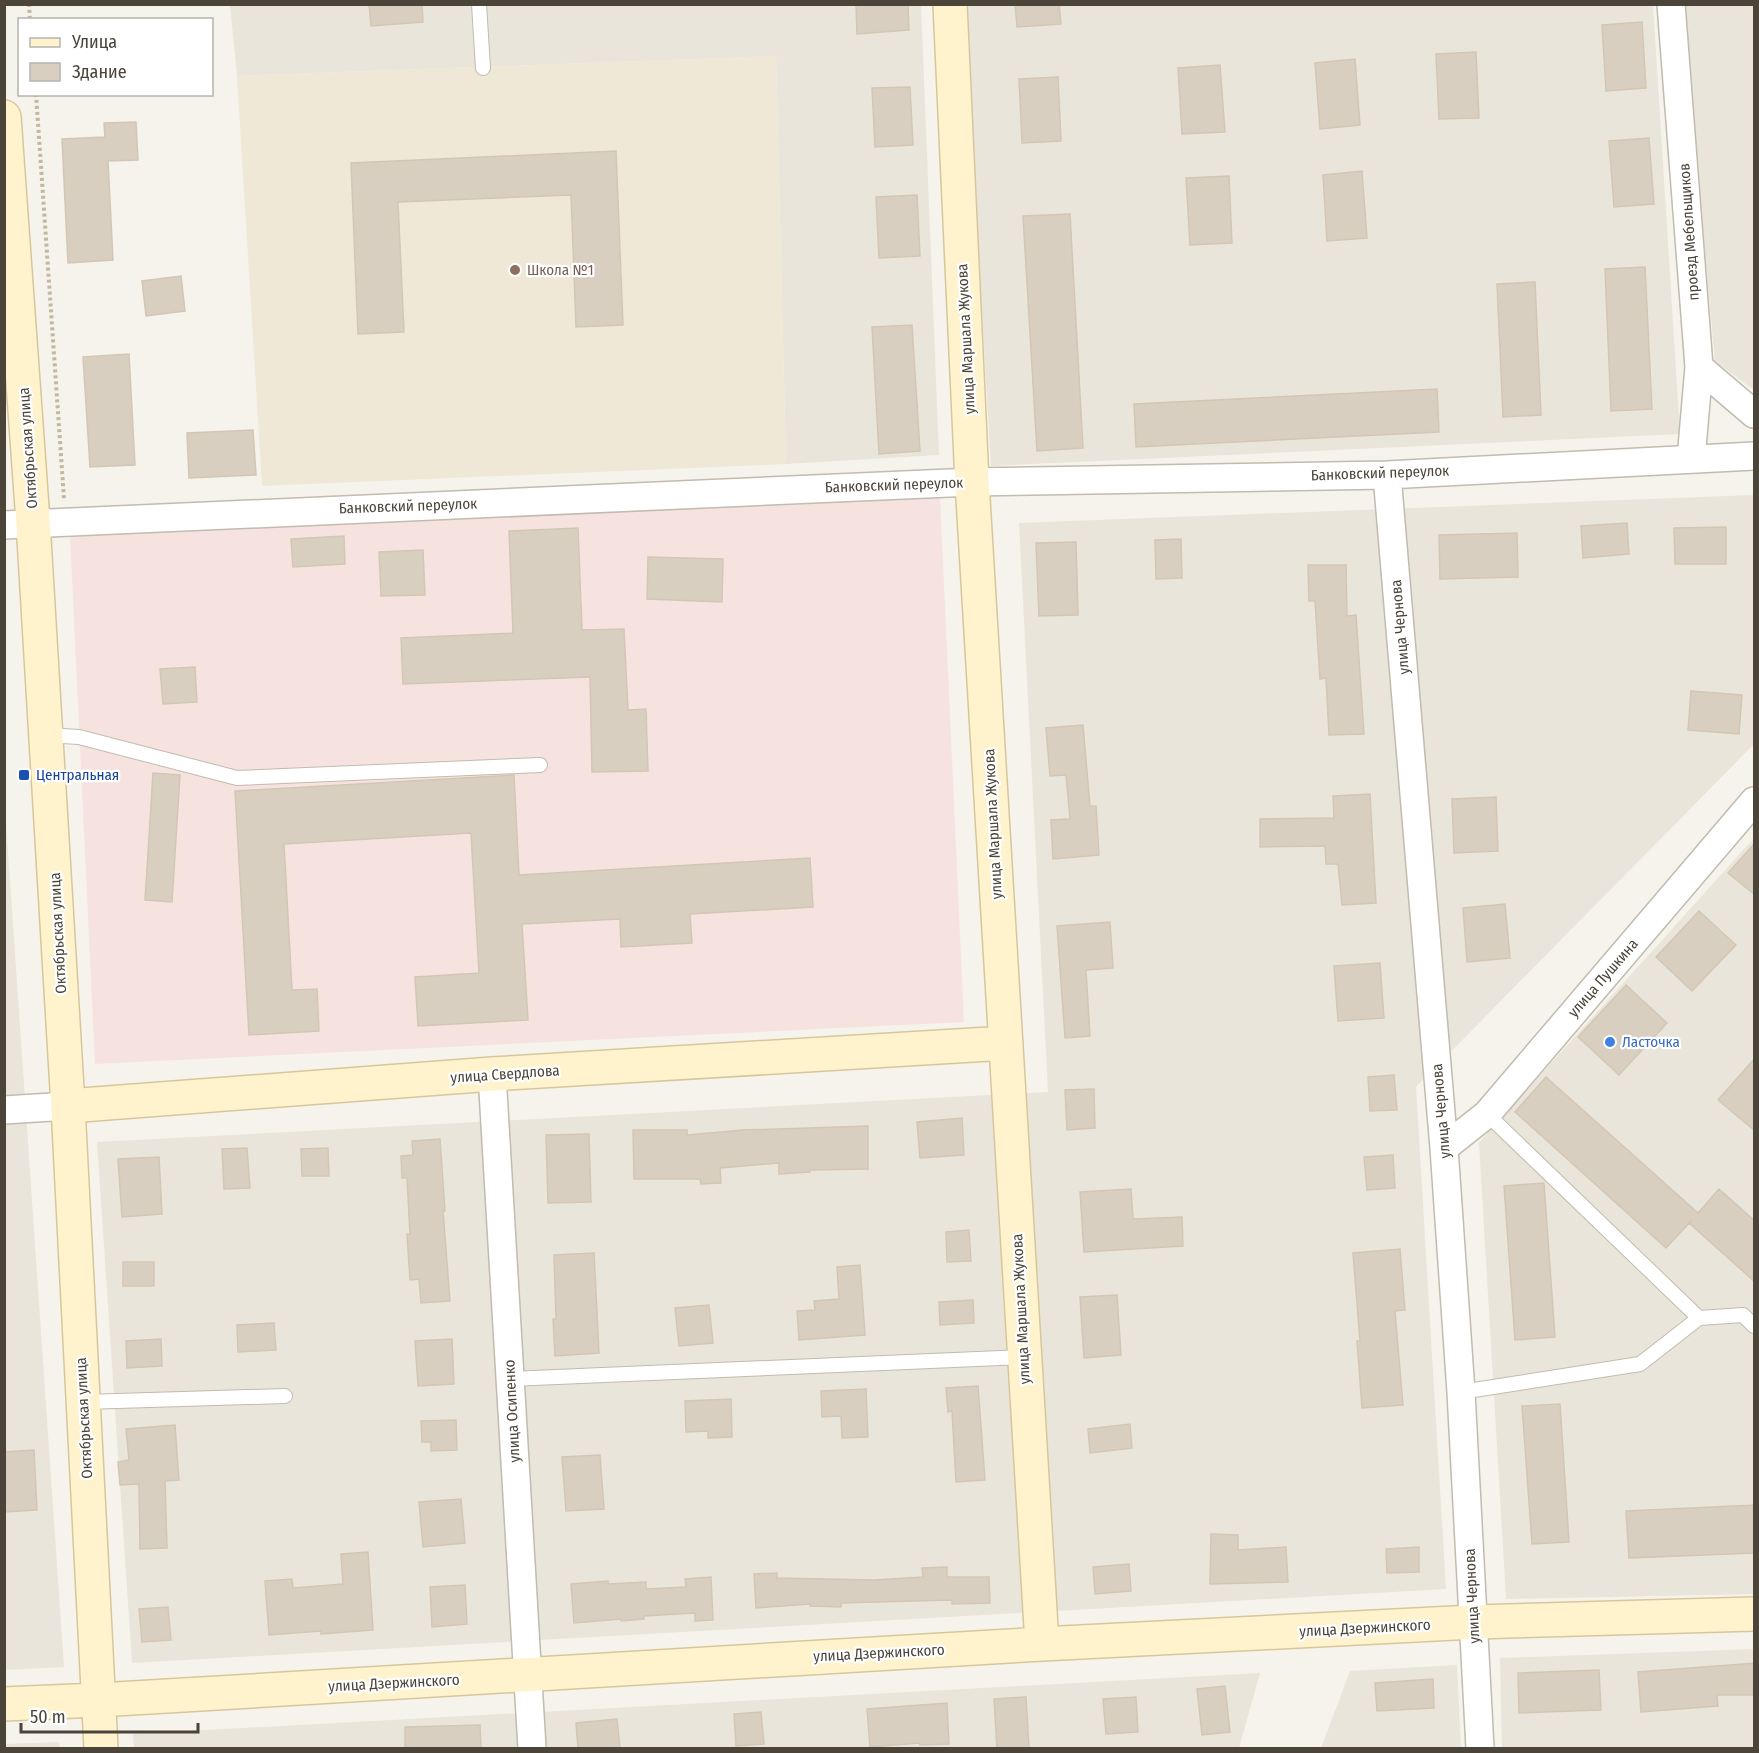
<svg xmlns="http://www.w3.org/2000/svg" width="1759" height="1753" viewBox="0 0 1759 1753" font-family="'Fira Sans Condensed',sans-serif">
<rect width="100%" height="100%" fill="#f6f3ec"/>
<path fill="#eae5da" d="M 230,5 L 921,5 L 939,455 L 786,464 L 776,56 L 237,76 Z
M 964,5 L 1653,5 L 1680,434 L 991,466 Z
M 1682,5 L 1754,5 L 1754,390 L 1715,361 Z
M 1754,495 L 1754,744 L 1416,1087 L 1446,1589 L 132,1663 L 97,1142 L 1048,1092 L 1019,523 Z
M 4,793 L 64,1667 L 5,1670 L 4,1670 Z
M 1754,838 L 1754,1594 L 1506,1599 L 1479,1143 Z
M 1754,1649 L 1754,1748 L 1502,1748 L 1500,1658 Z
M 1457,1665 L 1461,1748 L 1321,1748 L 1350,1671 Z
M 1260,1673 L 1239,1748 L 134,1748 L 133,1734 Z
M 59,1742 L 60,1748 L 5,1748 L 5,1744 Z"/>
<path fill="#efe8d6" d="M 776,56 L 786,464 L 262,486 L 237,76 Z"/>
<path fill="#f6e3e0" d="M 940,498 L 964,1022 L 95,1064 L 70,535 Z"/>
<path fill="#d8cfc1" stroke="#d3c7b4" stroke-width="1.5" d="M 369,4 L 422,4 L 423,22 L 371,26 Z
M 856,4 L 908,4 L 909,30 L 857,34 Z
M 1015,4 L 1059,4 L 1061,24 L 1017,27 Z
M 1642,22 L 1646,88 L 1606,91 L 1602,25 Z
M 1476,52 L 1479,118 L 1439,119 L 1436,54 Z
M 1355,59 L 1360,125 L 1320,129 L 1315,63 Z
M 1220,65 L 1225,132 L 1182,134 L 1178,68 Z
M 1058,77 L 1061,141 L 1022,143 L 1019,79 Z
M 910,87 L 913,145 L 875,147 L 872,88 Z
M 136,122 L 138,160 L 108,161 L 113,260 L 68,263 L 62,139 L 105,137 L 104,123 Z
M 1649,138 L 1654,204 L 1614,207 L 1609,141 Z
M 616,151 L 623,325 L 576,327 L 571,195 L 398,202 L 404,332 L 358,334 L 351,163 Z
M 1362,171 L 1367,238 L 1327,241 L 1323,175 Z
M 1229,176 L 1232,243 L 1190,245 L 1186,178 Z
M 917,195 L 920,256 L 879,258 L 876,197 Z
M 1070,214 L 1083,448 L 1037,451 L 1023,216 Z
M 1645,267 L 1652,409 L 1611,411 L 1605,269 Z
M 181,276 L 185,311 L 146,316 L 142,281 Z
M 1535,282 L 1541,415 L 1503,417 L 1497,284 Z
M 912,325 L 920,451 L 879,454 L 872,327 Z
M 129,354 L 135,465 L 90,467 L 83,357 Z
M 1437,389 L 1439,432 L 1136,447 L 1134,404 Z
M 253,430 L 256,475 L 189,478 L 187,433 Z
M 1627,523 L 1629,554 L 1583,558 L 1581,526 Z
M 1726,527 L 1726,564 L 1675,564 L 1674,528 Z
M 578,528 L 582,630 L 624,629 L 628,710 L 646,709 L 648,771 L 592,772 L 590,677 L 403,684 L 401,638 L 513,633 L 509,531 Z
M 1517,533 L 1518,577 L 1440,579 L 1439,535 Z
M 344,536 L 345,564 L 293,567 L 291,539 Z
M 1181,539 L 1182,578 L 1156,579 L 1155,540 Z
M 1076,542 L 1078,615 L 1039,616 L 1036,543 Z
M 423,550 L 425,595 L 381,596 L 379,552 Z
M 648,557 L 723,559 L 722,602 L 647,599 Z
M 1308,565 L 1346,565 L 1347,616 L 1356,615 L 1364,734 L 1329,735 L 1326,678 L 1320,679 L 1315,601 L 1309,601 Z
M 195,667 L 197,702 L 163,704 L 160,669 Z
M 1691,691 L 1742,695 L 1739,734 L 1688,730 Z
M 1083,725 L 1090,806 L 1096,806 L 1099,855 L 1053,859 L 1051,820 L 1070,819 L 1066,775 L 1050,776 L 1046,728 Z
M 153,773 L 180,775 L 172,902 L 145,900 Z
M 514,775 L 519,875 L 810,858 L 813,907 L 690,914 L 692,943 L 621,947 L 620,919 L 522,924 L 528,1020 L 418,1026 L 415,977 L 479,973 L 471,833 L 284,844 L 292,990 L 317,989 L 319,1031 L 249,1035 L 235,791 Z
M 1370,794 L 1376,903 L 1342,905 L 1338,864 L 1326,864 L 1325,846 L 1260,847 L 1260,819 L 1334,818 L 1333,796 Z
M 1496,797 L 1498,851 L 1454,853 L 1452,799 Z
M 1755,843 L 1755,895 L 1728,873 Z
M 1505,904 L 1510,958 L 1467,962 L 1463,908 Z
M 1699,911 L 1736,945 L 1692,991 L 1656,957 Z
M 1110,922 L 1113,968 L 1086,970 L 1090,1036 L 1065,1038 L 1057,926 Z
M 1380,963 L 1384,1018 L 1338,1021 L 1334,966 Z
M 1626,985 L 1667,1023 L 1619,1075 L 1578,1037 Z
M 1755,1058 L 1755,1131 L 1718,1100 Z
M 1394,1075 L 1397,1110 L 1370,1111 L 1368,1077 Z
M 1546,1077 L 1698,1213 L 1719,1189 L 1755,1221 L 1755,1282 L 1689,1223 L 1692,1220 L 1666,1248 L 1515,1112 Z
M 1094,1089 L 1095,1128 L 1067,1130 L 1065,1090 Z
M 962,1118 L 964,1155 L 920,1158 L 917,1122 Z
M 868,1126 L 868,1169 L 810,1170 L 810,1172 L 779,1174 L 779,1163 L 720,1168 L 721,1183 L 701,1184 L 700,1179 L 634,1179 L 633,1130 L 687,1130 L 687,1135 L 743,1130 Z
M 589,1134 L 591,1202 L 548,1203 L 546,1135 Z
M 440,1139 L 445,1211 L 443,1211 L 450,1301 L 421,1303 L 419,1279 L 410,1280 L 407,1234 L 410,1234 L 407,1178 L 402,1178 L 401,1156 L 413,1155 L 412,1141 Z
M 247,1148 L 250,1188 L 224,1189 L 222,1149 Z
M 328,1148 L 329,1176 L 302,1176 L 301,1149 Z
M 1393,1155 L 1395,1188 L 1367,1190 L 1364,1157 Z
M 159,1157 L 162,1214 L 122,1217 L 118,1159 Z
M 1544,1183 L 1555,1337 L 1515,1340 L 1504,1186 Z
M 1131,1189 L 1133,1219 L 1182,1217 L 1183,1246 L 1084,1252 L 1080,1192 Z
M 969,1230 L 971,1261 L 947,1262 L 946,1232 Z
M 1400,1249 L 1405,1310 L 1395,1311 L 1403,1405 L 1362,1408 L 1357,1341 L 1360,1341 L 1353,1253 Z
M 594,1253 L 599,1353 L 555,1356 L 553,1319 L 556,1319 L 554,1255 Z
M 123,1262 L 154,1262 L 154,1286 L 123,1286 Z
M 860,1265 L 865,1335 L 799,1340 L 797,1311 L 815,1310 L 814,1301 L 839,1299 L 837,1267 Z
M 1117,1295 L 1121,1355 L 1084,1358 L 1080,1297 Z
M 973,1300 L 974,1323 L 940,1325 L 939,1302 Z
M 709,1305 L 713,1343 L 679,1346 L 675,1308 Z
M 274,1323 L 276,1350 L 238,1352 L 237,1325 Z
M 161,1339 L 162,1366 L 127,1368 L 126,1341 Z
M 452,1339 L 454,1384 L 418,1386 L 415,1341 Z
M 978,1386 L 985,1480 L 956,1482 L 952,1411 L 948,1412 L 946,1388 Z
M 866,1389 L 868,1437 L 842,1438 L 841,1416 L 822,1417 L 821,1391 Z
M 731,1399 L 732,1437 L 708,1438 L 708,1431 L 686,1432 L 685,1401 Z
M 1560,1404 L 1569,1542 L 1532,1544 L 1522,1406 Z
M 456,1420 L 457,1450 L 431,1451 L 431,1442 L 422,1442 L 421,1421 Z
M 1130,1424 L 1132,1448 L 1090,1453 L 1088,1429 Z
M 175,1425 L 179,1480 L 165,1481 L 167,1548 L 140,1549 L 139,1484 L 120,1485 L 118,1462 L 129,1460 L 126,1429 Z
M 34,1450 L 37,1510 L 4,1512 L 4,1452 Z
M 600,1455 L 604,1509 L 566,1511 L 562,1457 Z
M 461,1499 L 465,1543 L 423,1547 L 419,1502 Z
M 1755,1505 L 1755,1553 L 1629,1558 L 1626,1511 Z
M 1211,1534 L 1238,1535 L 1238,1550 L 1286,1547 L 1288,1582 L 1210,1584 Z
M 1419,1547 L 1419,1572 L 1387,1573 L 1386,1549 Z
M 368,1552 L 373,1630 L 321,1634 L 321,1631 L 269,1635 L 265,1581 L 292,1579 L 293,1588 L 343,1584 L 341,1554 Z
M 1129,1564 L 1131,1591 L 1095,1594 L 1093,1567 Z
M 947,1567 L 947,1577 L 989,1577 L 990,1603 L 952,1604 L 952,1600 L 841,1603 L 841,1607 L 810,1606 L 810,1604 L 756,1608 L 754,1574 L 777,1573 L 777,1578 L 874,1580 L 923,1577 L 922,1568 Z
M 711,1577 L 713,1620 L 695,1621 L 695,1613 L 644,1616 L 644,1619 L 621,1621 L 621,1619 L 574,1623 L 571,1584 L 608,1581 L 608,1584 L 646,1582 L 646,1589 L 686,1587 L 685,1579 Z
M 465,1585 L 467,1624 L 432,1627 L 430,1587 Z
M 168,1607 L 171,1640 L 142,1642 L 139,1609 Z
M 1755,1663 L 1755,1695 L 1717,1695 L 1718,1706 L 1641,1712 L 1638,1672 Z
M 1599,1670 L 1601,1710 L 1519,1713 L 1518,1673 Z
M 1433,1679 L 1434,1708 L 1377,1711 L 1375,1683 Z
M 1225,1686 L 1230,1732 L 1202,1735 L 1197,1689 Z
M 1026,1697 L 1029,1748 L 997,1749 L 994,1699 Z
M 1136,1697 L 1138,1732 L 1106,1734 L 1103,1699 Z
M 947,1703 L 949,1744 L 920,1745 L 920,1743 L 870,1747 L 867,1709 Z
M 761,1712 L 764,1744 L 736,1746 L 734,1714 Z
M 617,1719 L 620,1749 L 578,1749 L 576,1723 Z
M 480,1725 L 481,1749 L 405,1749 L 405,1727 Z"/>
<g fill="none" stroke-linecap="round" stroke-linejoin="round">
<defs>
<path id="lane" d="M 479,4 L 483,68
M 46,735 L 79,737 L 237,778 L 540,765
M 1487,1114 L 1699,1318 L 1743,1315 L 1754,1326
M 510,1379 L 1024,1357
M 1461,1392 L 1640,1364 L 1699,1318
M 84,1402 L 285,1396"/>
<path id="street" d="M 1671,4 L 1699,367 L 1691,459
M 1699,367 L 1754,414
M 1387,475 L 1444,1148 L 1461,1392 L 1480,1748
M 4,525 L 972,482 L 1387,475 L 1754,456
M 492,1074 L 532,1748
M 4,1110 L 68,1106
M 1444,1148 L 1487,1114 L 1754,801"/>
<path id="secondary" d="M 950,4 L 972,482 L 1042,1644
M 4,117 L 33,522 L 68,1106 L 101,1748
M 68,1106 L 492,1074 L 1006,1043
M 4,1704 L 99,1700 L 1042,1644 L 1474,1622 L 1754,1614"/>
</defs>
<use href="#lane" stroke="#c2bbae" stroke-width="16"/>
<use href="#street" stroke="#c2bbae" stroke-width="30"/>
<use href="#secondary" stroke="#d6c79b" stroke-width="36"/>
<path stroke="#c4b79f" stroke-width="4" stroke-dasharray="3 3" stroke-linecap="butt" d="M 29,4 L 30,20
M 36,94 L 64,499"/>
<use href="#lane" stroke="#fff" stroke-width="14"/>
<use href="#street" stroke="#fff" stroke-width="27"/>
<use href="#secondary" stroke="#fff3cd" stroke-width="33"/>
</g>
<circle fill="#8d6e63" stroke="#fff" stroke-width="2" cx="515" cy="270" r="6"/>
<rect fill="#1a4fb4" stroke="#fff" stroke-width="2" x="18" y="769" width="12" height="12" rx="3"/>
<circle fill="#3f7fe0" stroke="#fff" stroke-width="2" cx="1610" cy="1042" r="6"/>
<g text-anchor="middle" stroke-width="4.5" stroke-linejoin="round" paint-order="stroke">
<g font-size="15" fill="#4b4439" stroke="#fff">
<text transform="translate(1689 232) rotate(-94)" y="5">проезд Мебельщиков</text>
<text transform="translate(966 339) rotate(-93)" y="5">улица Маршала Жукова</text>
<text transform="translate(28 448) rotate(-94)" y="5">Октябрьская улица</text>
<text transform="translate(1380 473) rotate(-2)" y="5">Банковский переулок</text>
<text transform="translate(894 485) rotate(-2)" y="5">Банковский переулок</text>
<text transform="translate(408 506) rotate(-2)" y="5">Банковский переулок</text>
<text transform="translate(1400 627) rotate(-95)" y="5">улица Чернова</text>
<text transform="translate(993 824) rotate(-93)" y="5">улица Маршала Жукова</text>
<text transform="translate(58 933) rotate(-93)" y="5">Октябрьская улица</text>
<text transform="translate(1603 978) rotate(-49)" y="5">улица Пушкина</text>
<text transform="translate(505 1074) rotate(-4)" y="5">улица Свердлова</text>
<text transform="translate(1441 1111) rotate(-95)" y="5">улица Чернова</text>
<text transform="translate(1021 1309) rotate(-93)" y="5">улица Маршала Жукова</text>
<text transform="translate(512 1411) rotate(-93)" y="5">улица Осипенко</text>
<text transform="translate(84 1418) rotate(-93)" y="5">Октябрьская улица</text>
<text transform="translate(1472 1596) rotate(-93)" y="5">улица Чернова</text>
<text transform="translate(1365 1628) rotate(-3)" y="5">улица Дзержинского</text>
<text transform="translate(879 1653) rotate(-3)" y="5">улица Дзержинского</text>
<text transform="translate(394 1683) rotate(-3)" y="5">улица Дзержинского</text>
</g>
<g font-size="15" fill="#785e54" stroke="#fff" text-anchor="start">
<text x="527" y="275">Школа №1</text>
</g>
<g font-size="15" fill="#164399" stroke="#fff" text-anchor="start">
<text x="36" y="780">Центральная</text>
</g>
<g font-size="15" fill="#366cbe" stroke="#fff" text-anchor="start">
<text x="1622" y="1047">Ласточка</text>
</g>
</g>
<rect width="1759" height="1753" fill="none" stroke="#4b4439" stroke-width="12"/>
<rect x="18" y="18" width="195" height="78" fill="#ffffff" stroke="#b7b4b0" stroke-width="1.5"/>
<rect x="30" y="38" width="30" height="9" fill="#fff3cd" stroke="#b7b4b0" stroke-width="1.5"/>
<text x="72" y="48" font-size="18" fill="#4b4439">Улица</text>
<rect x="30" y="63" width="30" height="18" fill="#d8cfc1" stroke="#b7b4b0" stroke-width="1.5"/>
<text x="72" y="78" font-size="18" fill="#4b4439">Здание</text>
<path d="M21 1723v9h177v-9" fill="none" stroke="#4b4439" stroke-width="3"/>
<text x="30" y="1723" font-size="18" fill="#4b4439" stroke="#ffffff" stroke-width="4.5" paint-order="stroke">50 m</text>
</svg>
